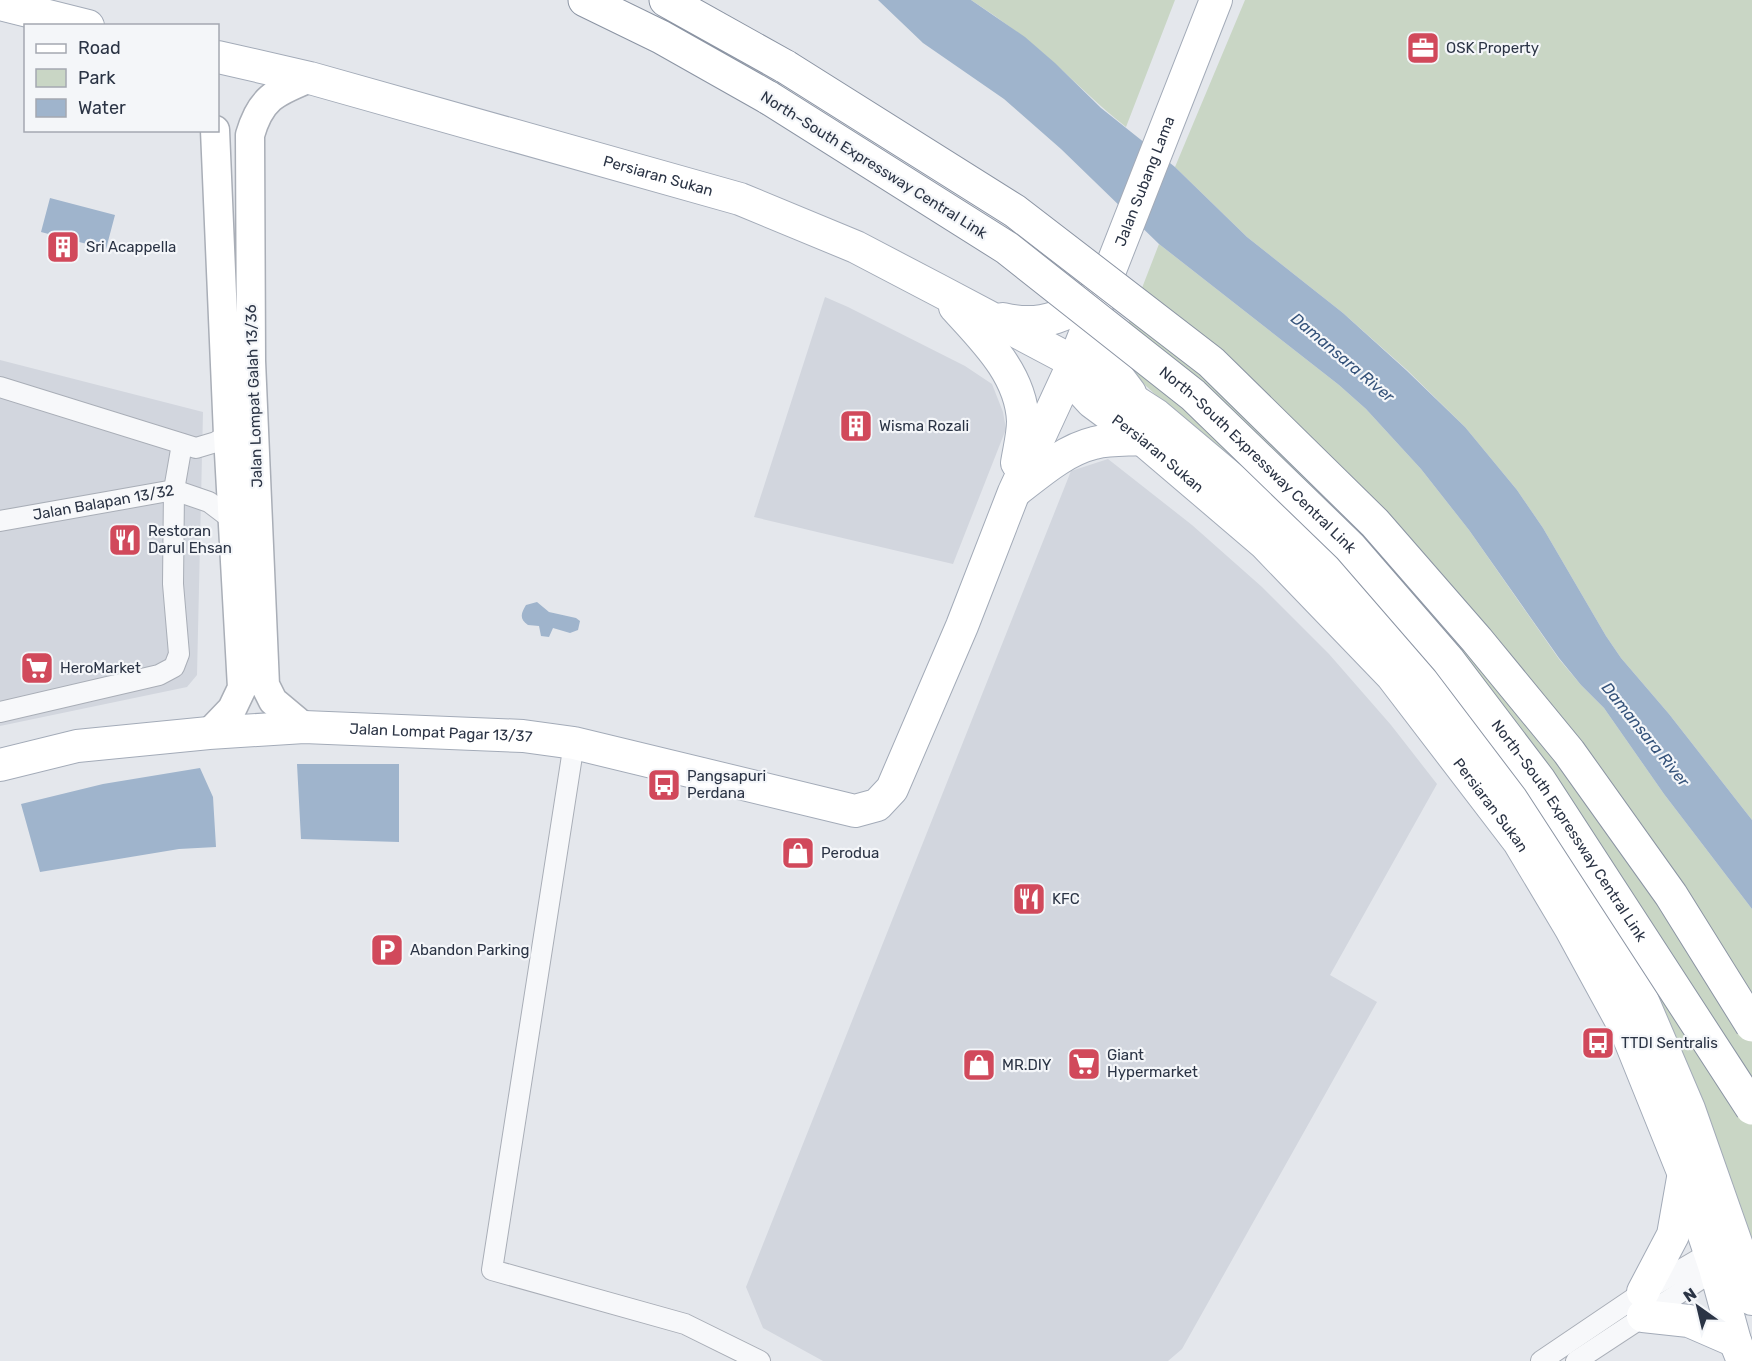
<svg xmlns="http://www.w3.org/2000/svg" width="1752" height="1361" viewBox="0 0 1752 1361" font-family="Rubik,sans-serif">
<rect width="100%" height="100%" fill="#e4e7ec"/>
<path fill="#d2d6de" d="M 825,297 L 848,307 L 965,366 L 992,384 L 1003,412 L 1006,429 L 953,564 L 754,517 Z
M 0,360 L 203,412 L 197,675 L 187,687 L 0,726 Z
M 1108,459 L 1192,525 L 1262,587 L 1329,654 L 1391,725 L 1437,784 L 1330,975 L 1377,1002 L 1182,1349 L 1168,1361 L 823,1361 L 763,1328 L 746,1287 L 1071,471 Z"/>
<path fill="#c9d6c5" d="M 971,0 L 1175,0 L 1126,127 C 1100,107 1078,84 1053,62 C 1028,39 1000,19 971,0 Z
M 1245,0 L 1752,0 L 1752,820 L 1669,714 L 1621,658 L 1606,636 L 1543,528 L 1517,490 L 1465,427 L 1407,370 L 1343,313 L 1247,237 L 1175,167 Z
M 1159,244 L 1339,385 L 1366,409 L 1421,469 L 1469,530 L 1559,659 L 1581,685 L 1604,708 L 1664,794 L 1752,909 L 1752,1260 L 1717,1144 L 1289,519 L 1145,385 L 1118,350 Z"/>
<path fill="#9fb4cc" d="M 878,0 L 971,0 L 1025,37 L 1055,63 L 1101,108 L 1175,167 L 1247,237 L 1343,313 L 1406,370 L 1465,427 L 1517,490 L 1543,528 L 1606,636 L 1621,658 L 1669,714 L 1752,820 L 1752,909 L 1664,794 L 1604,708 L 1581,685 L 1559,658 L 1469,530 L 1421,469 L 1366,409 L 1339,385 L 1159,244 L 1061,149 L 1004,99 L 923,43 Z
M 50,198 L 115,215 L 106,249 L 41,232 Z
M 537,602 L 549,612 L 576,618 L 580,621 L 578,630 L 570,633 L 553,628 L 549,637 L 541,636 L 539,626 L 528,625 C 519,619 521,613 526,605 Z
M 297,764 L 399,764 L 399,842 L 301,839 Z
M 200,768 L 213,797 L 216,847 L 179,849 L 40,872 L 21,804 L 103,784 Z"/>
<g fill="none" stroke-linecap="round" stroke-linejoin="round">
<defs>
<g id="street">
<path d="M 0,387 L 196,448 L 216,442 L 228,435"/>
<path id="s1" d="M 0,521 L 174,490 L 209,502 L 234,521"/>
<path d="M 0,712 L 159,675 L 174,667 L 179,654 L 173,584 L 174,490 L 182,444"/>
<path d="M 574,743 L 492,1270 L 685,1324 L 760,1361"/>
<path d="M 1541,1361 L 1643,1292 L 1718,1248"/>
<path d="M 1576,1361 L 1722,1265"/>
</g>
<path id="secondary" d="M 304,727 L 273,701 L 265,685 L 251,361 L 250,135 C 261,97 276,92 310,78
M 209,733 L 232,709 L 242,688 L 228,435 L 215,130"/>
<g id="primary">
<path d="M 0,4 L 88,26"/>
<path id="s2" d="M 218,57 L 310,78 L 740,199 L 856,247 L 940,291 L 1074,362 L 1156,415 L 1282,521 L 1401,642 L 1533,811 L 1642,999 L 1689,1109 L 1741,1257 L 1752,1299"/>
<path d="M 955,307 C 984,339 1021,374 1023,421 C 1023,435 1019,450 1017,463"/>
<path d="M 1096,307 L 1101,341 L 1112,369 L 1130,393"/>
<path d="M 1003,319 C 1045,329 1068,314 1101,292"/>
<path id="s3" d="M 1074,362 L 1080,389 L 1092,402 L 1142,439 L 1264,543 L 1392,676 L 1519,842 L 1571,929 L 1625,1028 L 1683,1172 L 1715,1268 L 1735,1341 L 1743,1361"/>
<path d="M 1017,490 C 1040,472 1065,450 1094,443 C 1109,439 1127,440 1142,439"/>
<path id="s4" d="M 0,765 L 77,746 L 209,733 L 304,727 L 523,736 L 574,743 L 855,811 L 877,805 L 892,789 L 962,626 L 1014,492 L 1074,362 L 1216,0"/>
<path d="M 1643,1292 L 1673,1235 L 1683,1178"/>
<path d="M 1643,1316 L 1689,1321 L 1735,1341"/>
</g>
<path id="highway" d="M 585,0 L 661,37 L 769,98
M 666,0 L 786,67"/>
</defs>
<use href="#street" stroke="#a9aeb7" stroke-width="22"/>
<use href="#secondary" stroke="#a9aeb7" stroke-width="31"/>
<use href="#primary" stroke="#a3abb8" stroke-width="34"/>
<use href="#highway" stroke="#8b94a3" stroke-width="35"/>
<use href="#street" stroke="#f7f8fa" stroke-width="20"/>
<use href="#secondary" stroke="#fff" stroke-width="28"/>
<use href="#primary" stroke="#fff" stroke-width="32"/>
<use href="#highway" stroke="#fff" stroke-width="33"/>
<defs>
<g id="highway-bridge">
<path d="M 786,67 L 1015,211 L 1211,362 L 1375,523 L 1477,640 L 1569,752 L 1671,895 L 1752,1025"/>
<path id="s5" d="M 769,98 L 1007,248 L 1193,395 L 1350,547 L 1448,660 L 1539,780 L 1752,1108"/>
</g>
</defs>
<use href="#highway-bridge" stroke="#8b94a3" stroke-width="35" stroke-linecap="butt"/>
<use href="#highway-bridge" stroke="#fff" stroke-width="33"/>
</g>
<defs>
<symbol id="office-square" viewBox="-11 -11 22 22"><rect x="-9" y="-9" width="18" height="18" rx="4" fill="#d1495b" stroke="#f4f6f9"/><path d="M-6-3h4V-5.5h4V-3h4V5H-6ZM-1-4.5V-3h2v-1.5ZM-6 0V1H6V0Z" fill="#fff"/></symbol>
<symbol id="building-square" viewBox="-11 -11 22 22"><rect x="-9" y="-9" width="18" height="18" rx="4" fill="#d1495b" stroke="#f4f6f9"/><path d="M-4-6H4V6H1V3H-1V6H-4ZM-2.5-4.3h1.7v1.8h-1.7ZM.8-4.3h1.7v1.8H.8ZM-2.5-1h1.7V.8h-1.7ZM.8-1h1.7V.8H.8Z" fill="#fff"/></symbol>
<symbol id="restaurant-square" viewBox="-11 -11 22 22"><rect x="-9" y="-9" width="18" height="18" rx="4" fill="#d1495b" stroke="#f4f6f9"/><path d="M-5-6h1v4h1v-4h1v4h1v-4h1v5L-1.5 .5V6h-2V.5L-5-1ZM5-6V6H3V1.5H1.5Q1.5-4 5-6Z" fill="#fff"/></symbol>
<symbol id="supermarket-square" viewBox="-11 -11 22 22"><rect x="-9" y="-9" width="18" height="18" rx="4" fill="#d1495b" stroke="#f4f6f9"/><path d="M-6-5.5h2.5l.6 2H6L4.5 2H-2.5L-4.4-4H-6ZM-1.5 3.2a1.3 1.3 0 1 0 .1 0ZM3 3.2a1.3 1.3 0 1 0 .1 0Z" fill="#fff"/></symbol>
<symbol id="bus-square" viewBox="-11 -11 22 22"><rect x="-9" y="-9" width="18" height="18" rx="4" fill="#d1495b" stroke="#f4f6f9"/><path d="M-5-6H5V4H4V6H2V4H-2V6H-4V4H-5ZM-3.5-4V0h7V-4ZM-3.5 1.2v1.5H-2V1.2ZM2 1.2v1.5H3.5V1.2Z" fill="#fff"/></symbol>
<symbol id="shop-square" viewBox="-11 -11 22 22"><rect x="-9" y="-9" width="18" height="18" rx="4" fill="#d1495b" stroke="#f4f6f9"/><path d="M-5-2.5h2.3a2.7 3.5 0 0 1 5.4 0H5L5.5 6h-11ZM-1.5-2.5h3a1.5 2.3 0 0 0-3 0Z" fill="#fff"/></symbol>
<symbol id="parking-square" viewBox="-11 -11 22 22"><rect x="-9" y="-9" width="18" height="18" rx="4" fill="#d1495b" stroke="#f4f6f9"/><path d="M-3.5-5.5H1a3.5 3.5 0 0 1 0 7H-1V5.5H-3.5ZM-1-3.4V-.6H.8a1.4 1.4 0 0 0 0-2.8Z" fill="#fff"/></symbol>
</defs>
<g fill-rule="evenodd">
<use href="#office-square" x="1404" y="29" width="38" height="38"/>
<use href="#building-square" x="44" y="228" width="38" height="38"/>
<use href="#building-square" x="837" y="407" width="38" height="38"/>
<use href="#restaurant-square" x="106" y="521" width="38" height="38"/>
<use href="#supermarket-square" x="18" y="649" width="38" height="38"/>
<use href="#bus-square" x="645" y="766" width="38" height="38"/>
<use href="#shop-square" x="779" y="834" width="38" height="38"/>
<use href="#restaurant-square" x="1010" y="880" width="38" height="38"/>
<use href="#parking-square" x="368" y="931" width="38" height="38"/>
<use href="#bus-square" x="1579" y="1024" width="38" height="38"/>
<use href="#supermarket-square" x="1065" y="1045" width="38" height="38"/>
<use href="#shop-square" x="960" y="1046" width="38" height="38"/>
</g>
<g text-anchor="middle" stroke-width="4.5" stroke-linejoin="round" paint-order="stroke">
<g font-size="15" fill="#2b3445" stroke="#f4f6f9" text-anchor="start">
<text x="1446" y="53">OSK Property</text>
<text x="86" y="252">Sri Acappella</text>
<text x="879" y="431">Wisma Rozali</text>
<text x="148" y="536">Restoran<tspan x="148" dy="17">Darul Ehsan</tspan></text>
<text x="60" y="673">HeroMarket</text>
<text x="687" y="781">Pangsapuri<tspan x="687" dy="17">Perdana</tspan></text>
<text x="821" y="858">Perodua</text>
<text x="1052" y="904">KFC</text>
<text x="410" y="955">Abandon Parking</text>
<text x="1621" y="1048">TTDI Sentralis</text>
<text x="1107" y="1060">Giant<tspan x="1107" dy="17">Hypermarket</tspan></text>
<text x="1002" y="1070">MR.DIY</text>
</g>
<g font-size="15" fill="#2b3445" stroke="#f4f6f9">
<text transform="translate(874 165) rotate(32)" y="5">North–South Expressway Central Link</text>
<text dy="5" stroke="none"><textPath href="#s2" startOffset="456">Persiaran Sukan</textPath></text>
<text dy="5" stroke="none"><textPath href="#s4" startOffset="1570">Jalan Subang Lama</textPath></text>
<text transform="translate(254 396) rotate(-92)" y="5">Jalan Lompat Galah 13/36</text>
<text dy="5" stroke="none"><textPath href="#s3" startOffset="129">Persiaran Sukan</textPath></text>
<text dy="5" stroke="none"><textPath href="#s5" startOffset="610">North–South Expressway Central Link</textPath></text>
<text dy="5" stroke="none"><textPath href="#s1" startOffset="105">Jalan Balapan 13/32</textPath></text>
<text dy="5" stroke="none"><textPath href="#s4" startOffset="444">Jalan Lompat Pagar 13/37</textPath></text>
<text dy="5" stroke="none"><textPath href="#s3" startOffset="615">Persiaran Sukan</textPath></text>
<text dy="5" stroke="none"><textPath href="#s5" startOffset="1096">North–South Expressway Central Link</textPath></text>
</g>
<g font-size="16" font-style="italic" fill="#34527a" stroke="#f4f6f9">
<text transform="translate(1343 357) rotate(40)" y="6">Damansara River</text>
<text transform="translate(1646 734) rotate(51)" y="6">Damansara River</text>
</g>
</g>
<rect x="24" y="24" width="195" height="108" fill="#f4f6f9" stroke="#a4a8b1" stroke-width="1.5"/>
<rect x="36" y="44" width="30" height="9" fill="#ffffff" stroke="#a4a8b1" stroke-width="1.5"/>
<text x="78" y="54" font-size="18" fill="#2b3445">Road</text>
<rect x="36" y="69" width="30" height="18" fill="#c9d6c5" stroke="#a4a8b1" stroke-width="1.5"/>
<text x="78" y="84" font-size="18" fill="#2b3445">Park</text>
<rect x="36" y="99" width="30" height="18" fill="#9fb4cc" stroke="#a4a8b1" stroke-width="1.5"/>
<text x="78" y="114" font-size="18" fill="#2b3445">Water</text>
<g transform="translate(1698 1307) rotate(326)" stroke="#f4f6f9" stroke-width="4.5" paint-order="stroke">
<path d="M0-4.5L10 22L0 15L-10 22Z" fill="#2b3445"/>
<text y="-9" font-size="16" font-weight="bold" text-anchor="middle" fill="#2b3445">N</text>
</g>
</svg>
